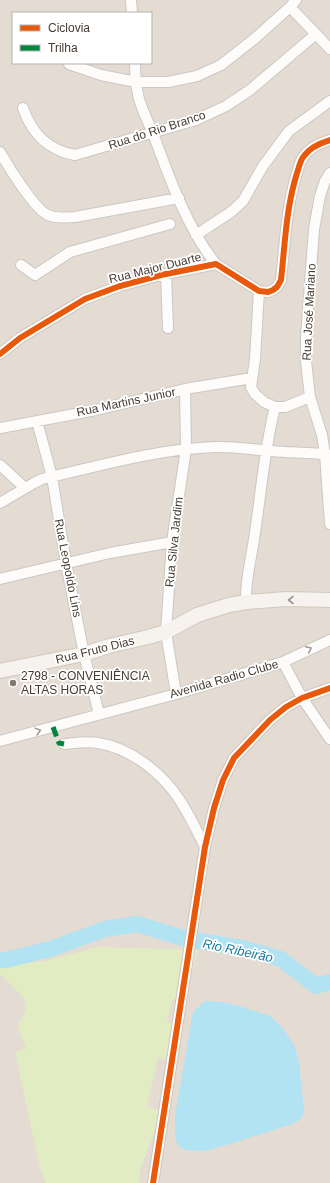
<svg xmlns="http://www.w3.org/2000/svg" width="330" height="1183" viewBox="0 0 330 1183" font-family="Arial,sans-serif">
<rect width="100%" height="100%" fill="#efebe6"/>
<path fill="#e4dcd3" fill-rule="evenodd" d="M 0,0 L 330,0 L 330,1183 L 0,1183 ZM 13,13 L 151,13 L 151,63 L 13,63 Z"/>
<path fill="#e2ecc3" d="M 97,947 L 198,950 L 186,992 L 172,1000 L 167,1022 L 182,1027 L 176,1063 L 158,1058 L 147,1106 L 162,1112 L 140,1170 L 139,1183 L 46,1183 L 40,1168 L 15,1052 L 26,1048 L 17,1026 L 26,1011 L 24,998 L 0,974 L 0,967 L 50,960 Z"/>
<path fill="#b1e3f3" d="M 205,1001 L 222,1002 L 239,1006 L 270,1016 L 283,1028 L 295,1047 L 299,1062 L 304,1112 L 300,1120 L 292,1124 L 233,1143 L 205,1151 L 184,1150 L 178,1145 L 175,1137 L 175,1116 L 193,1012 Z"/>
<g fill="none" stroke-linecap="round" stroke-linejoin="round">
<path stroke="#b1e3f3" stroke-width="16" d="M 0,960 L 6,960 L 50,949 L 105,929 L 137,924 L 183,938 L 242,948 L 281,959 L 316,986 L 330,982"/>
<defs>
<path id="street" d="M 131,0 L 132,13
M 290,7 L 316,34
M 135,63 C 135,75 136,87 139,99 C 143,112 149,124 154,136 C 169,177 188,230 216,264
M 69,64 L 101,75 L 136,82 L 168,82 L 197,76 L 221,65 L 253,40 L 290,7 L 296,0
M 23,108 C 32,134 48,150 75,155 L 196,120 L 226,106 L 250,90 L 316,34 L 330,49
M 0,152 C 8,166 35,210 48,215 C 56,219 67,217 75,217 L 179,198
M 330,173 L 325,181 L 320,196 L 314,229 L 306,336 L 306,361 L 310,397 L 322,435 L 325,454 L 330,524
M 196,235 L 231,212 L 243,201 L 263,166 L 289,131 L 330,101
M 21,265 L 35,275 L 70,252 L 170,224
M 166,274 L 168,328
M 259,291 L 255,359 L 251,387 L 255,394 L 264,402 L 275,407 L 285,407 L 310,397
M 0,354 L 20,338 L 85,299 L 120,286 L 161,275 L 216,264 L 259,291 L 268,292 L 273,290 L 277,287 L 281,280 C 285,244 286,208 297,173 C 299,168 300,160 304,156 C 310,147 320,143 330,140
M 37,421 L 52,477 L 66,563 L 84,654 L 99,714
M 0,428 L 96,410 L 185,389 L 252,378
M 0,465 L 25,488
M 0,503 L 34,483 L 42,479 C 99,466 156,449 215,447 C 235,446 253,450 272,451 C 291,453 311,452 330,455
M 0,579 L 110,553 L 172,542
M 246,602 C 245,580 251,561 254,539 C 261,495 264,450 275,407
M 283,662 L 302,698 L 330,739
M 176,694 L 166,632 L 172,542 L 186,449 L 185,389
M 0,741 L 176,694 L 283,662 L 330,640
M 64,744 C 75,743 87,741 98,743 C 130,748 161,772 179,799 C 189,814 197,831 205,847
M 153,1183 L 205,847 L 214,808 L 223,780 L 234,758 L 270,720 L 286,707 L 302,698 L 330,688"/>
<path id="secondary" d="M 0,671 L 84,654 L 109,646 L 148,637 L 166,632 L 197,615 L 229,605 L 246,602 L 286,599 L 330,600"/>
</defs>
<use href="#street" stroke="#ccc7c2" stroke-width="12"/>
<use href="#secondary" stroke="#d1c8bd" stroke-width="16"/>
<use href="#street" stroke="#fdfcfb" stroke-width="10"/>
<use href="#secondary" stroke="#f6f2ed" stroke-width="14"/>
<path stroke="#00873e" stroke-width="5" stroke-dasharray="10 5" stroke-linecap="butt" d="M 53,727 L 59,743 L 64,744"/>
<defs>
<path id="cycleway" d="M 0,354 L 20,338 L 85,299 L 120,286 L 161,275 L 216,264 L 259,291 L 268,292 L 273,290 L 277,287 L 281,280 C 285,244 286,208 297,173 C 299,168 300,160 304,156 C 310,147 320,143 330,140
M 153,1183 L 205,847 L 214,808 L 223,780 L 234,758 L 270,720 L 286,707 L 302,698 L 330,688"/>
</defs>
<use href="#cycleway" stroke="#fff" stroke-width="8"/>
<use href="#cycleway" stroke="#e8590c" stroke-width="6"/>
</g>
<defs><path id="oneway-chevron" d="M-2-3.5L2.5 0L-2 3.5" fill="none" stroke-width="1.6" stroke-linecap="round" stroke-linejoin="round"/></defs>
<use stroke="#9e9690" href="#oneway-chevron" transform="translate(291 600) rotate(-180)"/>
<g stroke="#a29c96">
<use href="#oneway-chevron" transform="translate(309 649) rotate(-25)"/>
<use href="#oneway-chevron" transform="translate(38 731) rotate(-15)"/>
</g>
<circle fill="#817971" stroke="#fff" stroke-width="1.5" cx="13" cy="683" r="4"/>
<g text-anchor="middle" stroke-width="3.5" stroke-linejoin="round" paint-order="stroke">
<g font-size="12" fill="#463b32" stroke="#fff">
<text transform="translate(157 130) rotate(-18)" y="4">Rua do Rio Branco</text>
<text transform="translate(155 268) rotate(-14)" y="4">Rua Major Duarte</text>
<text transform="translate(309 312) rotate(-87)" y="4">Rua José Mariano</text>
<text transform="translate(126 402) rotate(-12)" y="4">Rua Martins Junior</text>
<text transform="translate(174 542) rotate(-84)" y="4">Rua Silva Jardim</text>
<text transform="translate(68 568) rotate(79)" y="4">Rua Leopoldo Lins</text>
<text transform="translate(95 650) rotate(-14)" y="4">Rua Fruto Dias</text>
<text transform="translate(224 679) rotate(-16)" y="4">Avenida Radio Clube</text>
</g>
<g font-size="12" fill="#463b32" stroke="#fff" text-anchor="start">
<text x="21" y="680">2798 - CONVENIÊNCIA<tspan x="21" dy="14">ALTAS HORAS</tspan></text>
</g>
<g font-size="13" font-style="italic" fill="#1d799b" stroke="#fff">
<text transform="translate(238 950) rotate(12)" y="5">Rio Ribeirão</text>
</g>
</g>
<rect x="12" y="12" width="140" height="52" fill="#ffffff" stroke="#b5b1ad"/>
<rect x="20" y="25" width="20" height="6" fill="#e8590c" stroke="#b5b1ad"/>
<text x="48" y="32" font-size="12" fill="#463b32">Ciclovia</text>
<rect x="20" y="45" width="20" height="6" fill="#00873e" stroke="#b5b1ad"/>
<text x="48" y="52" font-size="12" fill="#463b32">Trilha</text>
</svg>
